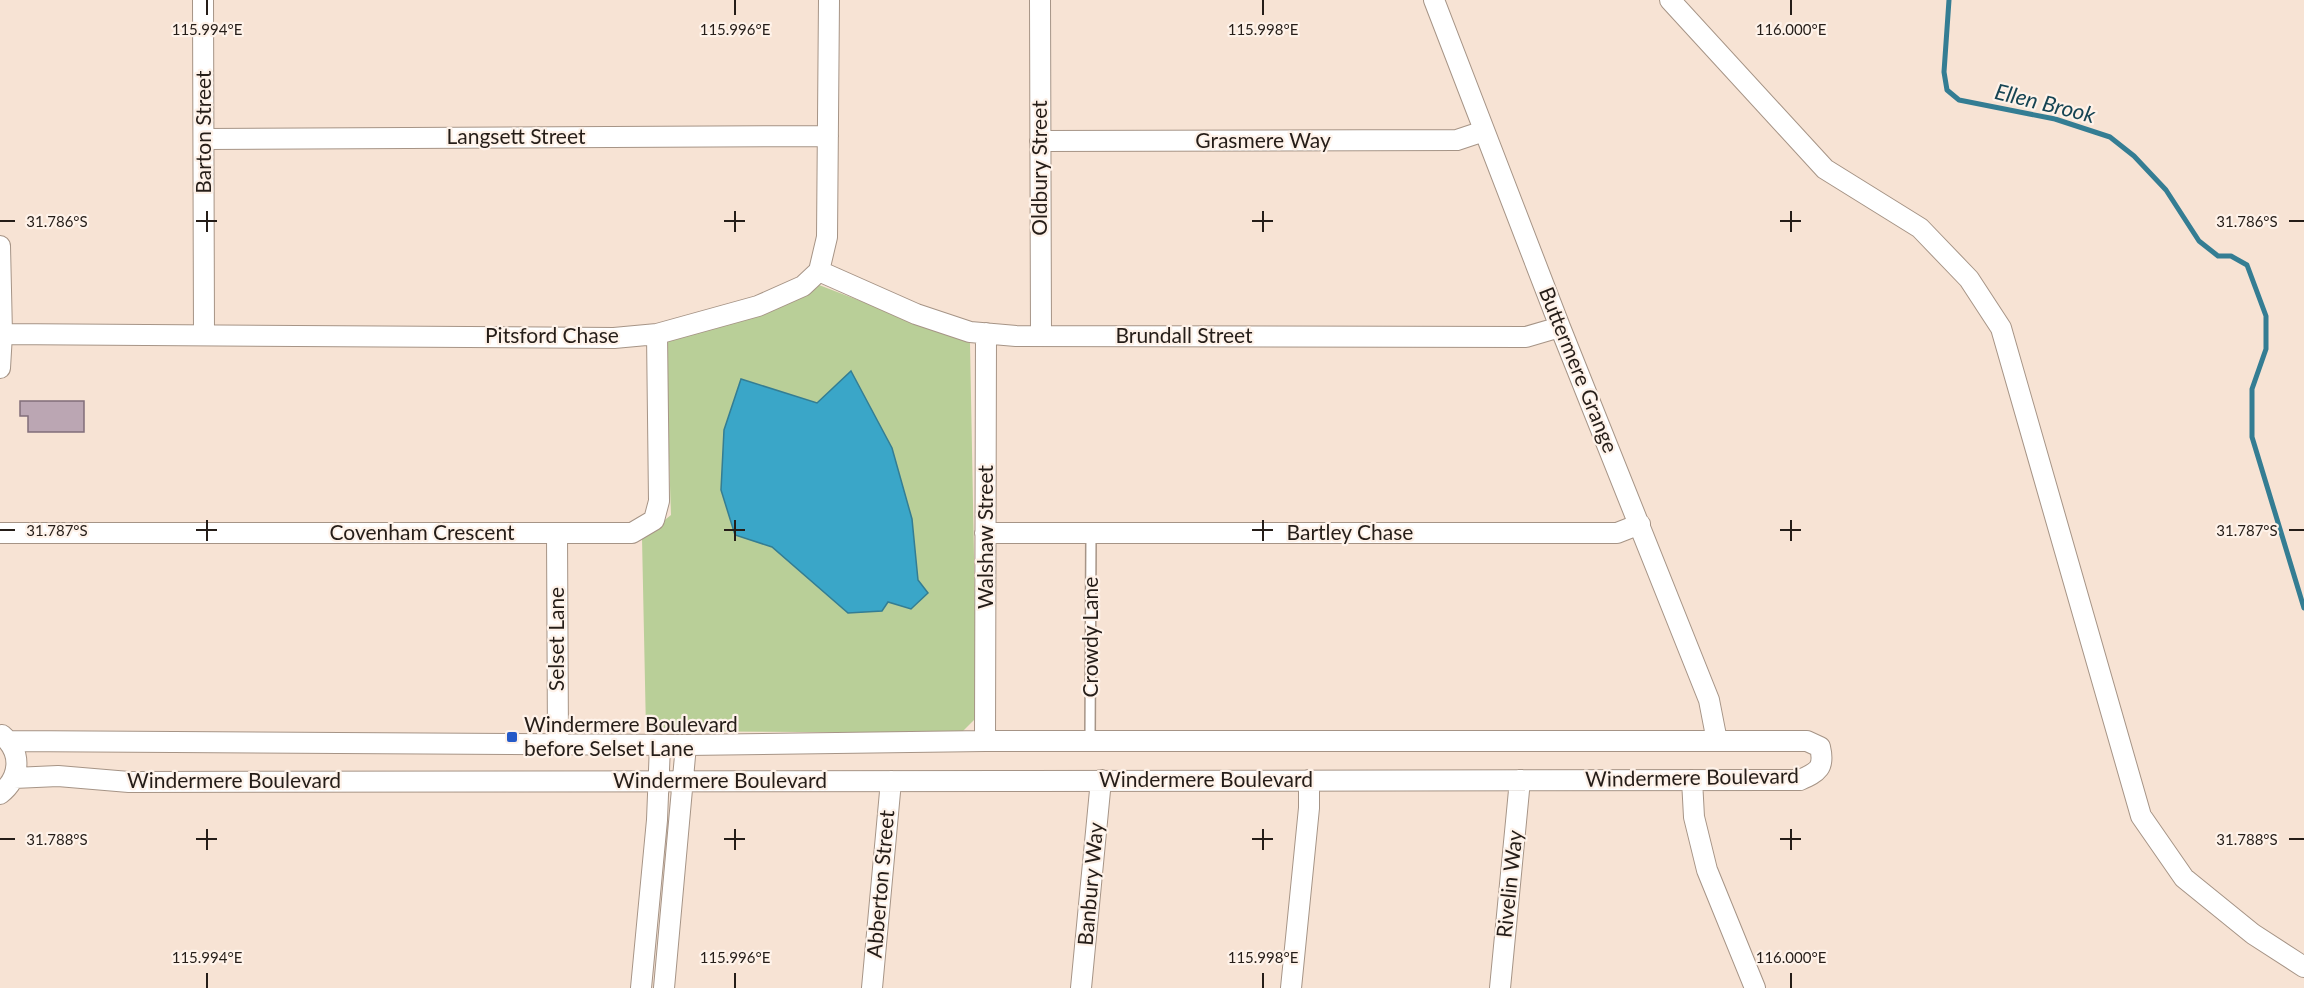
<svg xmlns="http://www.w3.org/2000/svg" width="2304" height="988" viewBox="0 0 2304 988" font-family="Lato,sans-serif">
<rect width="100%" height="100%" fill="#f7e3d4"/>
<path fill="#b9cf98" d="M 819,285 L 970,343 L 977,717 L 961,733 L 646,731 L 642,538 L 671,515 L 665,339 L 773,310 Z"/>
<path fill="#3aa6c8" stroke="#347d93" stroke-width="1.5" d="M 851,371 L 892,448 L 912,519 L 918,580 L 928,593 L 911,609 L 888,602 L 882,611 L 848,613 L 772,547 L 735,535 L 721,490 L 724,430 L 741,379 L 817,403 Z"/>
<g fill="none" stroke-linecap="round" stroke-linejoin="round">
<path stroke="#347d93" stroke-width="5" d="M 1949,0 L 1944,72 L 1947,90 L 1959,100 L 2055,119 L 2110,137 L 2134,156 L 2166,190 L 2199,241 L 2218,256 L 2231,256 L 2247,265 L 2266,316 L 2266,349 L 2252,389 L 2252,437 L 2304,608"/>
</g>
<path fill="#bba6b3" stroke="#816e7a" stroke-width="1.5" d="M 20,401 L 84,401 L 84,432 L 28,432 L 28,416 L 20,416 Z"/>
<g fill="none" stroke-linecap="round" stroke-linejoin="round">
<defs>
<path id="lane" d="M 1090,741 L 1091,533"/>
<path id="street" d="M 203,0 L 204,335
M 1040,0 L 1041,336
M 1434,0 L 1560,327 L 1709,700 L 1717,741
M 1670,0 L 1825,169 L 1920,228 L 1969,279 L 2001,328 L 2141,816 L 2184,878 L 2253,934 L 2304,967
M 205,139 L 828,136
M 1040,141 L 1457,140 L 1484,131
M 0,246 L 2,334 L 0,368
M 819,271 L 916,314 L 970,332 L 1016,336 L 1526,337 L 1560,327
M 0,334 L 614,338 L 657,334 L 758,306 L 803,286 L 819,271 L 827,237 L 829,0
M 0,533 L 632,533 L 654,520 L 659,501 L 657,334
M 557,533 L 558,745
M 985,533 L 1617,533 L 1640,524
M 9,741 L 686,745 L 985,741 L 1807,741 L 1820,747 C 1825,768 1818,772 1800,780 L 129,782 L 58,776 L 14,778
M 985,741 L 986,333
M 1692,780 L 1694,817 L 1707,870 L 1755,988
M 0,794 C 20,778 23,753 2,735
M 641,988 L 657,820 L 660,745
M 664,988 L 686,745
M 872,988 L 891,781
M 1081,988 L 1101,780
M 1291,988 L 1309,808 L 1309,780
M 1500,988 L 1520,780"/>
</defs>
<use href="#lane" stroke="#a69486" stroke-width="12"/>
<use href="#street" stroke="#a69486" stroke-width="22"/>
<use href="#lane" stroke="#fff" stroke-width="9"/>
<use href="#street" stroke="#fff" stroke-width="20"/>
</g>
<path fill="none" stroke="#251d18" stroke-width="2" d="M 207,0 L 207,15M 735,0 L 735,15M 1263,0 L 1263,15M 1791,0 L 1791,15M 207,211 L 207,232M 735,211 L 735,232M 1263,211 L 1263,232M 1791,211 L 1791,232M 0,221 L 15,221M 196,221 L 217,221M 724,221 L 745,221M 1252,221 L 1273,221M 1780,221 L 1801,221M 2289,221 L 2304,221M 207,520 L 207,541M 735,520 L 735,541M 1263,520 L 1263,541M 1791,520 L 1791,541M 0,530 L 15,530M 196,530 L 217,530M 724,530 L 745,530M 1252,530 L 1273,530M 1780,530 L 1801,530M 2289,530 L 2304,530M 207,829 L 207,850M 735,829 L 735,850M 1263,829 L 1263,850M 1791,829 L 1791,850M 0,839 L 15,839M 196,839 L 217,839M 724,839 L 745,839M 1252,839 L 1273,839M 1780,839 L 1801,839M 2289,839 L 2304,839M 207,973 L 207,988M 735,973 L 735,988M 1263,973 L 1263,988M 1791,973 L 1791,988"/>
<rect fill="#255ac8" stroke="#fef2e9" stroke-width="2" x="506" y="731" width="12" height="12" rx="3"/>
<g text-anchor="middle" stroke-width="4.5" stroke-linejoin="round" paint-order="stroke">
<g font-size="21" fill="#251d18" stroke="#fef2e9">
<text transform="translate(204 132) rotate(-90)" y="7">Barton Street</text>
<text x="516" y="144">Langsett Street</text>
<text x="1263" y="148">Grasmere Way</text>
<text transform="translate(1040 168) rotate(-90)" y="7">Oldbury Street</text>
<text x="552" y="343">Pitsford Chase</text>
<text x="1184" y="343">Brundall Street</text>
<text transform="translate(1578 370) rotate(68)" y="7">Buttermere Grange</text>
<text x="422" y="540">Covenham Crescent</text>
<text x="1350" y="540">Bartley Chase</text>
<text transform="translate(986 537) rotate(-90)" y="7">Walshaw Street</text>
<text transform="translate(1091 637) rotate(-90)" y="7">Crowdy Lane</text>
<text transform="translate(557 639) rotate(-90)" y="7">Selset Lane</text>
<text transform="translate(1692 778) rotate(-1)" y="7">Windermere Boulevard</text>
<text x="1206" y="787">Windermere Boulevard</text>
<text x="234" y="788">Windermere Boulevard</text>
<text x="720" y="788">Windermere Boulevard</text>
<text transform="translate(881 884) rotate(-85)" y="7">Abberton Street</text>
<text transform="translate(1091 884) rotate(-85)" y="7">Banbury Way</text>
<text transform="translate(1510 884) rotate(-84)" y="7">Rivelin Way</text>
</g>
<g font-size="21" fill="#251d18" stroke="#fef2e9" text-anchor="start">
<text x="524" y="732">Windermere Boulevard<tspan x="524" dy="24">before Selset Lane</tspan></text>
</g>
<g font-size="22" font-style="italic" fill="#164453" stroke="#fef2e9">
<text transform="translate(2045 103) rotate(14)" y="8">Ellen Brook</text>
</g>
</g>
<g font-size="15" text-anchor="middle" fill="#251d18" stroke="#fef2e9" stroke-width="4.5" stroke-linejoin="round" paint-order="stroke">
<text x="207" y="35">115.994°E</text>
<text x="735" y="35">115.996°E</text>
<text x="1263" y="35">115.998°E</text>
<text x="1791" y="35">116.000°E</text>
<text x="57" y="227">31.786°S</text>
<text x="2247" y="227">31.786°S</text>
<text x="57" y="536">31.787°S</text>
<text x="2247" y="536">31.787°S</text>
<text x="57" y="845">31.788°S</text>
<text x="2247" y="845">31.788°S</text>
<text x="207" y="963">115.994°E</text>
<text x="735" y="963">115.996°E</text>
<text x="1263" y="963">115.998°E</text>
<text x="1791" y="963">116.000°E</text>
</g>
</svg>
